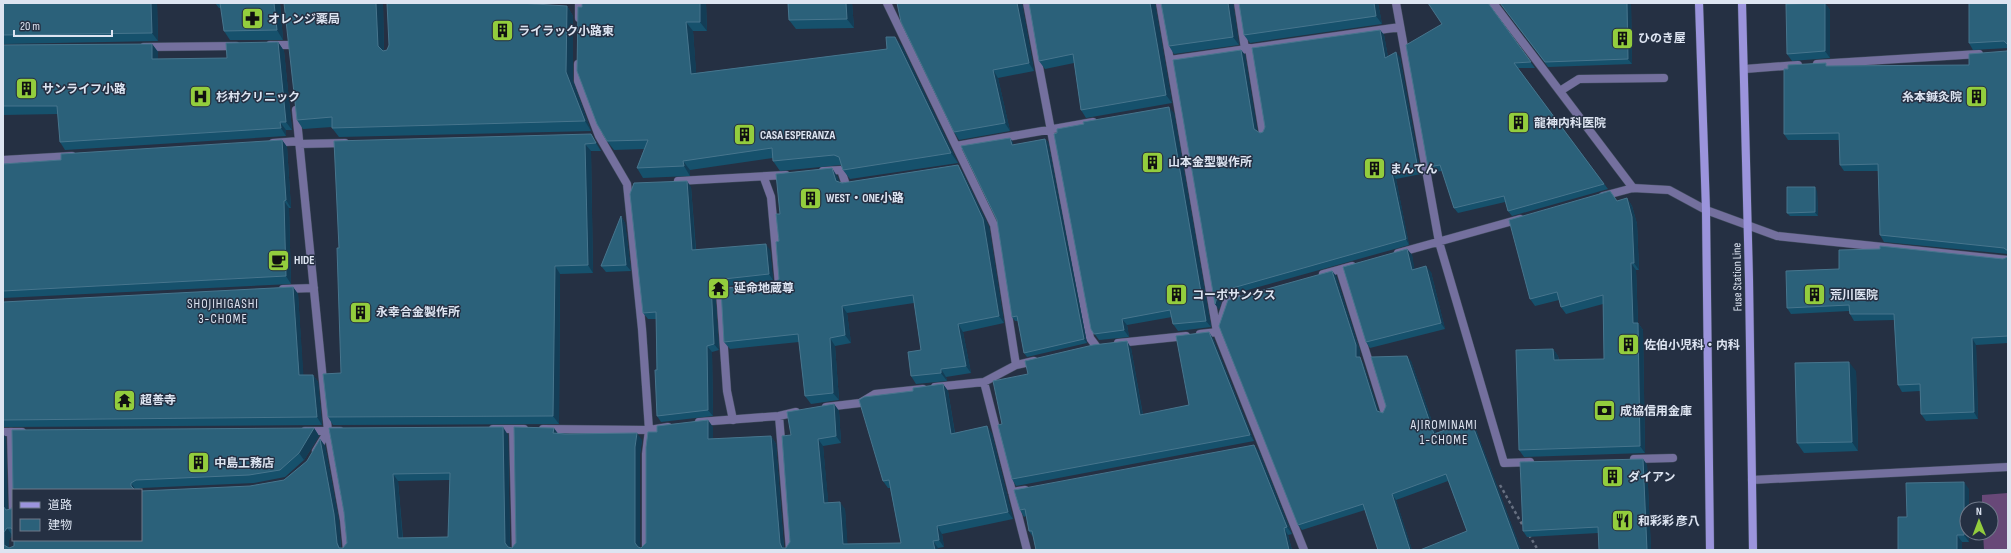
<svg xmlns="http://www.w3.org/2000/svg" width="2011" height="553" viewBox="0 0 2011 553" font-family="'Sofia Sans Condensed','Noto Sans JP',sans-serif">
<rect width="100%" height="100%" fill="#253043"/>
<path fill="#684878" d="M 2008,493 L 2008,550 L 1984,550 L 1983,533 L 1991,533 L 1991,509 L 1982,509 L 1982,495 Z"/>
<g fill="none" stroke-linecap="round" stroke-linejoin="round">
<defs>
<path id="lane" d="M 1238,3 L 1245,49
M 1493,3 L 1633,188
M 1249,48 L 1263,133
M 1560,91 L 1579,79 L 1664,78
M 764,178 L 771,197 L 779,285 L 776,286
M 1340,270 L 1385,413
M 731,291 L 720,292 L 727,391 L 733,420
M 11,432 L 13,512
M 316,451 L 328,431"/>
<path id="street" d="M 887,3 L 994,225 L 1016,365
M 1027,3 L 1090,338 L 1096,346
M 1160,3 L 1217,332 L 1304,550
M 1396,3 L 1439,242 L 1504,463 L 1530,462
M 579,18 L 579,3
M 270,45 L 289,45
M 144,47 L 236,46
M 1170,60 L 1400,27
M 578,64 L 578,81 L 599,136 L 627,184 L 642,329 L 649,430 L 646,454 L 646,550
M 1817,64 L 1979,54
M 1745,69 L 1798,65
M 296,110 L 328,431 L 344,520 L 347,550
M 273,143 L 299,141
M 299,144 L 345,143
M 956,146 L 1093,122
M 3,160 L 72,156
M 823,171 L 841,170 L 846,185
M 678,181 L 786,175
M 1603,196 L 1633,188 L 1669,190 L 1706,210 L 1777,236 L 2008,260
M 1398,253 L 1520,219
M 1323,274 L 1352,266
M 283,289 L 314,288
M 1217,332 L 1227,301 L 1237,298
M 1200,334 L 1217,332
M 1118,343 L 1186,336
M 984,382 L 1027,550
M 935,387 L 984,382 L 1016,365 L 1034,361
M 826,407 L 860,403 L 875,394 L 923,389
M 779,416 L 790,550
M 699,422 L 779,416 L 796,412
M 493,429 L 524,429
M 513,429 L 516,550
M 543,429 L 649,430 L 668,427
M 305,431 L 340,431
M 3,432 L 22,432
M 1634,459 L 1673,458
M 1752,480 L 2008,467
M 1012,492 L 1025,490"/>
<path id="secondary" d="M 1699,3 L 1706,210 L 1710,550
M 1742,3 L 1749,279 L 1753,550"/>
</defs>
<use href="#lane" stroke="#424d5f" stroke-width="9"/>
<use href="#street" stroke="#424d5f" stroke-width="9"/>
<use href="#secondary" stroke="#424d5f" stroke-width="9"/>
<path stroke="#677081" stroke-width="2.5" stroke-dasharray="3 3" stroke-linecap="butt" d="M 1500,485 L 1523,526
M 1529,535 L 1538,550"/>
<use href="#lane" stroke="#74709e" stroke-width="8"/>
<use href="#street" stroke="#74709e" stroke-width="8"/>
<use href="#secondary" stroke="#9b94dc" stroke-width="8"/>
</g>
<path fill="#16516c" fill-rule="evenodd" d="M 3,3 L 157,3 L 158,41 L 3,44 Z
M 215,3 L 280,3 L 283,40 L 230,40 L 224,31 L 221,8 L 219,8 Z
M 383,3 L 384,51 L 567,6 L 573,16 L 573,81 L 591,131 L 339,137 L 332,128 L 332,127 L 303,129 L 297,120 Z
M 582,3 L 706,3 L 707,31 L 693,31 L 696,73 L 887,49 L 902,46 L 958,163 L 850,179 L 843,170 L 841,165 L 780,171 L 773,161 L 773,158 L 690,170 L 690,176 L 643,178 L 637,168 L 644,149 L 614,150 L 607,141 L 582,7 Z
M 788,3 L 852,3 L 854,28 L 796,29 L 789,20 Z
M 1233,3 L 1239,45 L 1174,54 L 1169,46 Z
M 1378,3 L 1382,24 L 1250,43 L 1244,35 Z
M 1488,3 L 1535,68 L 1518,68 L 1608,189 L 1512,216 L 1508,211 L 1505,202 L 1458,213 L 1454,208 L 1442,171 L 1432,172 L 1428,167 L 1442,24 Z
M 1500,3 L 1631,3 L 1632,64 L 1548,67 Z
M 1825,3 L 1830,10 L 1830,58 L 1792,61 L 1787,54 Z
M 2008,3 L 2008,48 L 1973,50 L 1969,43 Z
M 1022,4 L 1034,71 L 998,78 L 1010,131 L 959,140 L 954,132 Z
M 1155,4 L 1172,103 L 1086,118 L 1081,110 L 1074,63 L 1045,69 L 1039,61 Z
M 1380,30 L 1384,35 L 1388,57 L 1400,57 L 1421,174 L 1396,179 L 1409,245 L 1226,296 L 1222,299 L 1219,309 L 1215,304 L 1241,50 L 1245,55 L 1257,131 L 1260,133 L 1263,132 Z
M 278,42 L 284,51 L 292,130 L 286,130 L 286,136 L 65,150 L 60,142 L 58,114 L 3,115 L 3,45 L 152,44 L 158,52 L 158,59 L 227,58 Z
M 2008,49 L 2008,254 L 1884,242 L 1880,235 L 1878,171 L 1844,171 L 1840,165 L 1839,140 L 1788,140 L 1784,134 L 1828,66 L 1969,65 L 2007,51 Z
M 1174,113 L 1211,327 L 1178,331 L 1173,324 L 1172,317 L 1127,325 L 1129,337 L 1099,340 L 1091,329 Z
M 591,134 L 601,151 L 591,151 L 593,273 L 560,274 L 559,424 L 333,425 L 328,417 L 341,373 L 339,248 Z
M 1045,139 L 1048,142 L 1087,343 L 1027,357 L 1024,353 L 1018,321 L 1015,321 L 1012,317 L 1013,142 L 1013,145 Z
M 282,140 L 287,147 L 291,208 L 289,208 L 291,284 L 3,298 L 3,164 L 61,160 Z
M 958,165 L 963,173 L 989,227 L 1004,323 L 963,332 L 971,373 L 946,377 L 947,381 L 916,384 L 911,376 L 921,350 L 914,303 L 847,313 L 851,343 L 835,346 L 839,400 L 811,404 L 805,396 L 799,342 L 730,349 L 724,342 L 774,283 L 779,279 L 780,214 L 837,176 L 839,182 L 842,183 Z
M 691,187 L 696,249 L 770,250 L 773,280 L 719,287 L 715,289 L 719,350 L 712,352 L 713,416 L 661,422 L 657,416 L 656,319 L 648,319 L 643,313 Z
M 1817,191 L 1818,216 L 1790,216 L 1787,213 Z
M 1627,198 L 1632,206 L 1637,224 L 1639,270 L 1636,270 L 1638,323 L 1643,330 L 1645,453 L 1524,457 L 1519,450 L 1553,349 L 1558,356 L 1559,360 L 1604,359 L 1603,304 L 1566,314 L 1561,307 L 1559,300 L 1535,306 L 1530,299 L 1617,201 Z
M 621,216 L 625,223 L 631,271 L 606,272 L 601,266 Z
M 1407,249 L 1412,255 L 1414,269 L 1431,272 L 1445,329 L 1370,348 L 1366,342 Z
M 2008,257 L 2008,343 L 1976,345 L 1978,419 L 1926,421 L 1921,414 L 1920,391 L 1902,392 L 1898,385 L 1894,320 L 1854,321 L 1850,314 L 1849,311 L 1791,314 L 1787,308 L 2003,259 Z
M 1332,271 L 1336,276 L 1360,351 L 1360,358 L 1363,363 L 1379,412 L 1383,413 L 1411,361 L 1436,433 L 1471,421 L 1475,427 L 1521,550 L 1420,550 L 1467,531 L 1448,481 L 1396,500 L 1412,550 L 1378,550 L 1365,510 L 1302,530 L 1298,525 Z
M 293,287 L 298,294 L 303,375 L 313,375 L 318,382 L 322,425 L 3,427 L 3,302 Z
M 1213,338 L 1254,441 L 1016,486 L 1012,479 L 1028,374 L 1131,348 L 1143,415 L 1189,405 Z
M 1856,371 L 1858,451 L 1804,453 L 1797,443 Z
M 943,384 L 948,391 L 955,433 L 987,426 L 992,434 L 1013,519 L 942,534 L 944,547 L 938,548 L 3,550 L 6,437 L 7,510 L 11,509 L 13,506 L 13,535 L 12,535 L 9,540 L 9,548 L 250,486 L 284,480 L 307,461 L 320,439 L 325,446 L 339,521 L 341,548 L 343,548 L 347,543 L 344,512 L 329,428 L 508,435 L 510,548 L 512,548 L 516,543 L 557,433 L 642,440 L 640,454 L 640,548 L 641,548 L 646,543 L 657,432 L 713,427 L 713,439 L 771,436 L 776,444 L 784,548 L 786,548 L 790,542 L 791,435 L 834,404 L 839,411 L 841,443 L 823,446 L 828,502 L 845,509 L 847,544 L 901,543 L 890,488 L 888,488 L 883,481 L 913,391 ZM 450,480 L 448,537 L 403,538 L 398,481 Z
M 314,428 L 319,436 L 304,460 L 285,477 L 254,483 L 141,488 L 137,490 L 13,490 Z
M 1259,451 L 1292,534 L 1288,535 L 1292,550 L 1036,550 L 1033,537 L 1029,531 L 1026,516 L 1024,517 L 1020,510 Z
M 1643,459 L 1647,465 L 1651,550 L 1599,550 L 1598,533 L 1527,537 L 1523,531 Z
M 1969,489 L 1969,509 L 1967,509 L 1967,533 L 1969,533 L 1969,542 L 1962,542 L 1907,517 Z"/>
<path fill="#133d56" d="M 151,3 L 157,3 L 158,41 L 152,33 Z
M 274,3 L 280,3 L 283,40 L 277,30 Z
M 376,3 L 383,3 L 384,55 L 378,46 Z
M 700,3 L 706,3 L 707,31 L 700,22 Z
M 846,3 L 852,3 L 854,28 L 847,19 Z
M 1017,3 L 1022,3 L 1022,4 L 1034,71 L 1029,63 Z
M 1150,3 L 1155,3 L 1155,4 L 1172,103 L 1166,95 Z
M 1228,3 L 1233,3 L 1239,45 L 1233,37 Z
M 1374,3 L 1378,3 L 1382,24 L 1376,16 Z
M 1627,3 L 1631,3 L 1632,64 L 1628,59 Z
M 1825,3 L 1830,10 L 1830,58 L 1825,51 Z
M 567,6 L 573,16 L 573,81 L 591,131 L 585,121 L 566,72 Z
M 686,22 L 693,31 L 697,83 L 691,74 Z
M 1380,30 L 1384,35 L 1389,63 L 1385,58 Z
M 895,37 L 902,46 L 958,163 L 951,153 Z
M 278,42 L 284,51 L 292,130 L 286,122 Z
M 152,44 L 158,52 L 158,67 L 152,59 Z
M 1241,50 L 1245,55 L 1258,134 L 1254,129 Z
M 1396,52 L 1400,57 L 1421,174 L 1418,169 Z
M 993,70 L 998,78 L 1010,131 L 1005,123 Z
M 1169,107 L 1174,113 L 1211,327 L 1206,321 Z
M 280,122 L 286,130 L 286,136 L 281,128 Z
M 591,134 L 596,142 L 601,151 L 596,143 Z
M 1010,138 L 1013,142 L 1014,149 L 1012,145 Z
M 1045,139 L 1048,142 L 1087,343 L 1084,339 Z
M 282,140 L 287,147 L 291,208 L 286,200 Z
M 585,144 L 591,151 L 593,273 L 588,265 Z
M 683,161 L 690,170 L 690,176 L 684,166 Z
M 958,165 L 963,173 L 989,227 L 1004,323 L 999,316 Z
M 832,168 L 837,176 L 842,188 L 836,181 Z
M 1392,173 L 1396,179 L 1409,245 L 1406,239 Z
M 687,181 L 691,187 L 696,256 L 692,250 Z
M 1815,187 L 1817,191 L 1818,216 L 1815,212 Z
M 1627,198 L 1632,206 L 1637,224 L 1639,270 L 1634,263 Z
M 284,201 L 289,208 L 291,284 L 286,276 Z
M 621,216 L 625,223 L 631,271 L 626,265 Z
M 766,244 L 770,250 L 773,280 L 769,274 Z
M 1407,249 L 1412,255 L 1416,276 L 1412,270 Z
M 1631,263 L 1636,270 L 1638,323 L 1643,330 L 1645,453 L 1640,446 L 1633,323 Z
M 555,266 L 560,274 L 559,424 L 553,416 Z
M 1426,266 L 1431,272 L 1445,329 L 1441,323 Z
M 1332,271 L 1336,276 L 1360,351 L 1360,358 L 1363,363 L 1381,417 L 1377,411 L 1356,357 Z
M 711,283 L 715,289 L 719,350 L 714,344 Z
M 293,287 L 298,294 L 304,383 L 299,375 Z
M 1218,294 L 1222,299 L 1219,309 L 1215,304 Z
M 842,306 L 847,313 L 851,343 L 845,335 Z
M 1122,319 L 1127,325 L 1129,337 L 1124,330 Z
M 958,324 L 963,332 L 971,373 L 966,366 Z
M 1209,332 L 1213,338 L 1254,441 L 1250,435 Z
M 830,338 L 835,346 L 839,400 L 833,393 Z
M 1972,338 L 1976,345 L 1978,419 L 1974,412 Z
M 1127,341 L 1131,348 L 1144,422 L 1140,415 Z
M 707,346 L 712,352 L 713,416 L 708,410 Z
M 1553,349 L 1558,356 L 1559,367 L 1554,360 Z
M 1407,356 L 1411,361 L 1438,439 L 1434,434 Z
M 1849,362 L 1856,371 L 1858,451 L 1852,442 Z
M 941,369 L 946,377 L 947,381 L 941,373 Z
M 313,375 L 318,382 L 322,425 L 317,417 Z
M 943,384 L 948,391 L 956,441 L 951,434 Z
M 834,404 L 839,411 L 841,443 L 836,436 Z
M 708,420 L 713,427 L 713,446 L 708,439 Z
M 1471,421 L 1475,427 L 1521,550 L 1519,550 Z
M 987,426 L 992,434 L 1013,519 L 1008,512 Z
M 503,427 L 508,435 L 510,550 L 505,543 Z
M 314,428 L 319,436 L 304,460 L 299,453 Z
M 554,428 L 559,435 L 553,433 Z
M 637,433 L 642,440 L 640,454 L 640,550 L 635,543 L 635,447 Z
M 3,434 L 6,437 L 8,512 L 3,506 Z
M 771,436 L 776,444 L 784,550 L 780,543 Z
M 320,439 L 325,446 L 339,521 L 341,550 L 337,543 Z
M 818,439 L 823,446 L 829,510 L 824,503 Z
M 1254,445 L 1259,451 L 1292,534 L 1287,527 Z
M 1643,459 L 1647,465 L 1651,550 L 1647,550 Z
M 393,474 L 398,481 L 403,545 L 398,538 Z
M 1964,482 L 1969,489 L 1969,509 L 1967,509 L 1967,533 L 1969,533 L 1969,542 L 1964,535 Z
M 131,483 L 136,490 L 133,490 L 131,486 Z
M 1392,494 L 1396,500 L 1412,550 L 1410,550 Z
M 840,502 L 845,509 L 848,550 L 843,544 Z
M 937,526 L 942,534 L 944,547 L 939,540 Z
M 7,528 L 12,535 L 9,540 L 9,550 L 4,545 L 4,532 Z
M 1284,528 L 1288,535 L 1292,550 L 1289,550 Z
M 1957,535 L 1962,542 L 1962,550 L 1957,550 Z
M 933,541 L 938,548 L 938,550 L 935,550 Z"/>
<path fill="#2b617a" stroke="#47758d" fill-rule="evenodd" d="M 3,3 L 151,3 L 152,33 L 3,35 Z
M 220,3 L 274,3 L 277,30 L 224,31 Z
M 284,3 L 376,3 L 378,46 L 383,51 L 387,50 L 389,45 L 387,3 L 519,3 L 567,6 L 566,72 L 585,121 L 332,128 L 332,117 L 297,120 Z
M 582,3 L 700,3 L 700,22 L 686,22 L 691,74 L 887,49 L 886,37 L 895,37 L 951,153 L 843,170 L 839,157 L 834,155 L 773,161 L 772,148 L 683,161 L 684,166 L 637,168 L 648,140 L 607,141 L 597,124 L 577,71 L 578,7 L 582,7 Z
M 788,3 L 846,3 L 847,19 L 789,20 Z
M 897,3 L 1017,3 L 1029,63 L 993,70 L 1005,123 L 954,132 L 901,22 Z
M 1029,3 L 1150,3 L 1166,95 L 1081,110 L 1073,54 L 1039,61 Z
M 1161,3 L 1228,3 L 1233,37 L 1169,46 Z
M 1239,3 L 1374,3 L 1376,16 L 1244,35 Z
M 1428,3 L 1488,3 L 1531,62 L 1514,63 L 1604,184 L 1508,211 L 1504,196 L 1454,208 L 1440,165 L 1428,167 L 1406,45 L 1442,24 Z
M 1500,3 L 1627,3 L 1628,59 L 1545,62 Z
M 1825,3 L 1825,51 L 1787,54 L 1786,4 Z
M 1969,3 L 2008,3 L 2008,45 L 2004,41 L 1969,43 Z
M 1380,30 L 1385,58 L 1396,52 L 1418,169 L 1392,173 L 1406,239 L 1222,291 L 1218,294 L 1215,304 L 1173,60 L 1241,50 L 1254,129 L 1260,133 L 1263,132 L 1265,127 L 1252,48 Z
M 278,42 L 286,122 L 280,122 L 281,128 L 60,142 L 57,106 L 3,106 L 3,45 L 152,44 L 152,59 L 227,58 L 226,43 Z
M 2008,49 L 2008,251 L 2004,248 L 1880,235 L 1878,164 L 1840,165 L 1839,133 L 1784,134 L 1784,69 L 1788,69 L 1788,65 L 1826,63 L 1826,66 L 1969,65 L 1969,54 L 2007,51 Z
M 1169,107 L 1206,321 L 1173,324 L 1170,310 L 1122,319 L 1124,330 L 1094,334 L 1091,329 L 1054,134 L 1057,133 L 1057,129 L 1084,124 L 1083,122 Z
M 591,134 L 596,143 L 585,144 L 588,265 L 555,266 L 553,416 L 328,417 L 323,374 L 341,373 L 337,248 L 339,248 L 334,141 Z
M 1010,138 L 1012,145 L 1045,139 L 1084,339 L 1024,353 L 1017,316 L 1012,317 L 997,220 L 961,146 Z
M 282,140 L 286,200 L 284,201 L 286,276 L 3,291 L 3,164 L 61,160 L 61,154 Z
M 958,165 L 983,219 L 999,316 L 958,324 L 966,366 L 941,369 L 941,373 L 911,376 L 908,352 L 921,350 L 913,295 L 842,306 L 845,335 L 830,338 L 833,393 L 805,396 L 798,334 L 724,342 L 721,289 L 774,283 L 779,279 L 776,242 L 779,241 L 776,214 L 780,214 L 776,174 L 832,168 L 836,181 L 842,183 Z
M 687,181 L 692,250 L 766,244 L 769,274 L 715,280 L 711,283 L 714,344 L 707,346 L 708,410 L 657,416 L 655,370 L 657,370 L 656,312 L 643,313 L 630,194 L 634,183 Z
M 1787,187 L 1815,187 L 1815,212 L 1787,213 Z
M 1610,191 L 1617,201 L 1627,198 L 1632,217 L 1634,263 L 1631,263 L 1633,323 L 1638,323 L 1640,446 L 1519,450 L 1516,350 L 1553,349 L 1554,360 L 1604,359 L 1603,295 L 1561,307 L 1557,292 L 1530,299 L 1509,220 Z
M 621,216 L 626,265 L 601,266 Z
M 1880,246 L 2003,259 L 2008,257 L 2008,336 L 1972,338 L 1974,412 L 1921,414 L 1920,384 L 1898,385 L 1894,314 L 1850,314 L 1849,305 L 1787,308 L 1786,271 L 1839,269 L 1839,250 L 1880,249 Z
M 1407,249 L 1412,270 L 1426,266 L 1441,323 L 1366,342 L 1343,267 Z
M 1332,271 L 1356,345 L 1356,357 L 1360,357 L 1377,411 L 1383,413 L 1386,406 L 1371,357 L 1407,356 L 1434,434 L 1471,421 L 1519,550 L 1420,550 L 1467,531 L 1446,474 L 1392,494 L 1410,550 L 1378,550 L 1363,504 L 1298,525 L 1219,326 L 1228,300 Z
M 293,287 L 299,375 L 313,375 L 317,417 L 3,420 L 3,302 Z
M 1209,332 L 1250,435 L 1012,479 L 998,425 L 1002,424 L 993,381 L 1028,374 L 1025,361 L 1093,345 L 1127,341 L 1140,415 L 1189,405 L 1176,336 Z
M 1849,362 L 1852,442 L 1797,443 L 1795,363 Z
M 943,384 L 951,434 L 987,426 L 1008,512 L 937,526 L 939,540 L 933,541 L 935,550 L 3,550 L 3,506 L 6,510 L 11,509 L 13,506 L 13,530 L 11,528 L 7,528 L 4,532 L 4,545 L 9,548 L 14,546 L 14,540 L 141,540 L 141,491 L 250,486 L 284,480 L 307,461 L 320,439 L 334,514 L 337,543 L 339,548 L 343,548 L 347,543 L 344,512 L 329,428 L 503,427 L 505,543 L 508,547 L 512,548 L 516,543 L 514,427 L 554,428 L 553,433 L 565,434 L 637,433 L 635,447 L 635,543 L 638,547 L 641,548 L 646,543 L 646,447 L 648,432 L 657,432 L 657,426 L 708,420 L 708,439 L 771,436 L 780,543 L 782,548 L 786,548 L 790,542 L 782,436 L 791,435 L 787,412 L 834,404 L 836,436 L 818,439 L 824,503 L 840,502 L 843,544 L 901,543 L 889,480 L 883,481 L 859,400 L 864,397 L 913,391 L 913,388 ZM 450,473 L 448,537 L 398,538 L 393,474 Z
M 314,428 L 299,453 L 280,470 L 249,475 L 136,480 L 131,483 L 131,486 L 135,490 L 13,490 L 12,430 Z
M 1254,445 L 1287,527 L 1284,528 L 1289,550 L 1036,550 L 1032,531 L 1029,531 L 1025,509 L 1020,510 L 1014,490 Z
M 1643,459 L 1647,550 L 1599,550 L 1598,527 L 1523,531 L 1520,462 Z
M 1964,482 L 1964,535 L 1957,535 L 1957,550 L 1898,550 L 1898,517 L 1907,517 L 1906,483 Z"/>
<defs>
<symbol id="pharmacy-square" viewBox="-11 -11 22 22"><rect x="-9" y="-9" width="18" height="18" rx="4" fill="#93cd3d" stroke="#253043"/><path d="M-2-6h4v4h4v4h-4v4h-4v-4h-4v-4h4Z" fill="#111"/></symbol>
<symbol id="building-square" viewBox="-11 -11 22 22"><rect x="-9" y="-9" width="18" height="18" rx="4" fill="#93cd3d" stroke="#253043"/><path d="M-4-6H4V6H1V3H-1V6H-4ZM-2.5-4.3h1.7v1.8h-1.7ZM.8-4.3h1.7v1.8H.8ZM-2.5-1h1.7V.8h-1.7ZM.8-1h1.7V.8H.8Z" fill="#111"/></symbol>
<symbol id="hospital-square" viewBox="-11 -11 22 22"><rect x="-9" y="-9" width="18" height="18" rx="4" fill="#93cd3d" stroke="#253043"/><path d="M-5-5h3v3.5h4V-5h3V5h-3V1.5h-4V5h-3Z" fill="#111"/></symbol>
<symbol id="cafe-square" viewBox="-11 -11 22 22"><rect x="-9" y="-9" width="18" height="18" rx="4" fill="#93cd3d" stroke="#253043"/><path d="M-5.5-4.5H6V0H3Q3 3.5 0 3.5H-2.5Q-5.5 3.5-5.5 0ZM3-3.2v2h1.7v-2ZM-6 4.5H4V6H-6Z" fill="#111"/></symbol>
<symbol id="temple-square" viewBox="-11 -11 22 22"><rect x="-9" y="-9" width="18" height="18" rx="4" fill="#93cd3d" stroke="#253043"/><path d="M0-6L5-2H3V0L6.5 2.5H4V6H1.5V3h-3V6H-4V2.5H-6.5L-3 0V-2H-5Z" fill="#111"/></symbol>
<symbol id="bank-square" viewBox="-11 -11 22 22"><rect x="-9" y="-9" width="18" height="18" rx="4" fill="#93cd3d" stroke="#253043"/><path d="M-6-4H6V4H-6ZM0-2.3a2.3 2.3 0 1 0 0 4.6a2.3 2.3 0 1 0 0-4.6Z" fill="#111"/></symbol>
<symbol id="restaurant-square" viewBox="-11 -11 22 22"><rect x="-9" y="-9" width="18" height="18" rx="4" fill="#93cd3d" stroke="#253043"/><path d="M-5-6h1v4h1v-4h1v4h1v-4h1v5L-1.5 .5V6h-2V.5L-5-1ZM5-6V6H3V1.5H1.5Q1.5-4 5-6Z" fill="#111"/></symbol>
</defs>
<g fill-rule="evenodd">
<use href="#pharmacy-square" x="240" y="6" width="25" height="25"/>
<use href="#building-square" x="490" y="18" width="25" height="25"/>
<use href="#building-square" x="1610" y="26" width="25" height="25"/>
<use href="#building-square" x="14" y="76" width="25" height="25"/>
<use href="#hospital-square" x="188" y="84" width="25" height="25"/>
<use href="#building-square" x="1964" y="84" width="25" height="25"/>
<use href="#building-square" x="1506" y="110" width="25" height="25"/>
<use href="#building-square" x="732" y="122" width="25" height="25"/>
<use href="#building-square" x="1140" y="150" width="25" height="25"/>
<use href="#building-square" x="1362" y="156" width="25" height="25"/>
<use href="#building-square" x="798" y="186" width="25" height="25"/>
<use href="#cafe-square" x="266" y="248" width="25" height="25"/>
<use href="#temple-square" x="706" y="276" width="25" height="25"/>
<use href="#building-square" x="1164" y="282" width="25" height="25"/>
<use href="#building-square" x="1802" y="282" width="25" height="25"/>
<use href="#building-square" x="348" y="300" width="25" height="25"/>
<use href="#building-square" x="1616" y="332" width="25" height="25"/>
<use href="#temple-square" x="112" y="388" width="25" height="25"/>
<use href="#bank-square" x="1592" y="398" width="25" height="25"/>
<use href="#building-square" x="186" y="450" width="25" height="25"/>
<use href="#building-square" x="1600" y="464" width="25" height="25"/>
<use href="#restaurant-square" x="1610" y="508" width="25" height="25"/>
</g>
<g text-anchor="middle" stroke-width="3" stroke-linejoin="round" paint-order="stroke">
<g font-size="12" font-weight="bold" fill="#dde4f1" stroke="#253043" text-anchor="start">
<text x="268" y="23">オレンジ薬局</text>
<text x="518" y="35">ライラック小路東</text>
<text x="1638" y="42">ひのき屋</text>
<text x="42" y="93">サンライフ小路</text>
<text x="216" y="101">杉村クリニック</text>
<text x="1962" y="101" text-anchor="end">糸本鍼灸院</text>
<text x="1534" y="127">龍神内科医院</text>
<text x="760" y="139">CASA ESPERANZA</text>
<text x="1168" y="166">山本金型製作所</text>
<text x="1390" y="173">まんてん</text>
<text x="826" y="202">WEST・ONE小路</text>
<text x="294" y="264">HIDE</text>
<text x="734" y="292">延命地蔵尊</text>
<text x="1192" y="299">コーポサンクス</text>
<text x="1830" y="299">荒川医院</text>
<text x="376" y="316">永幸合金製作所</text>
<text x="1644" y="349">佐伯小児科・内科</text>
<text x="140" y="404">超善寺</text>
<text x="1620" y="415">成協信用金庫</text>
<text x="214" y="467">中島工務店</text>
<text x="1628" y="481">ダイアン</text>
<text x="1638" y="525">和彩彩 彦八</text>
</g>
<g font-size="12" fill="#dde4f1" stroke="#253043">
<text transform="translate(1737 277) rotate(-91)" y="4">Fuse Station Line</text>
</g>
<g font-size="13" letter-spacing="1" fill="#dde4f1" stroke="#253043">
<text x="223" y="308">SHOJIHIGASHI<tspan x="223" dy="15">3-CHOME</tspan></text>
<text x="1444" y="429">AJIROMINAMI<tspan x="1444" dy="15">1-CHOME</tspan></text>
</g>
</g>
<rect width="2011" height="553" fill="none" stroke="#dde4f1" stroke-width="8"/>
<rect x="12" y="489" width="130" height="52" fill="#253043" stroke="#6f7889"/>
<rect x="20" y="502" width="20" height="6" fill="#9b94dc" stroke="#6f7889"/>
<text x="48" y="509" font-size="12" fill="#dde4f1">道路</text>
<rect x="20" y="519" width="20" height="12" fill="#2b617a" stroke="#6f7889"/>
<text x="48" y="529" font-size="12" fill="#dde4f1">建物</text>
<g transform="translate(1979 521) rotate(359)"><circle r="19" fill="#253043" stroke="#6f7889"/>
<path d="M0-3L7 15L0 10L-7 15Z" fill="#93cd3d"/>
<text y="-6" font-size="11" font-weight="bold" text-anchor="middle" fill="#dde4f1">N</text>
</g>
<path d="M14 30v6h98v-6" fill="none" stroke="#dde4f1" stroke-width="2"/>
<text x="20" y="30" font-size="12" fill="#dde4f1" stroke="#253043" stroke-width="3" paint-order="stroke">20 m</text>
</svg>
